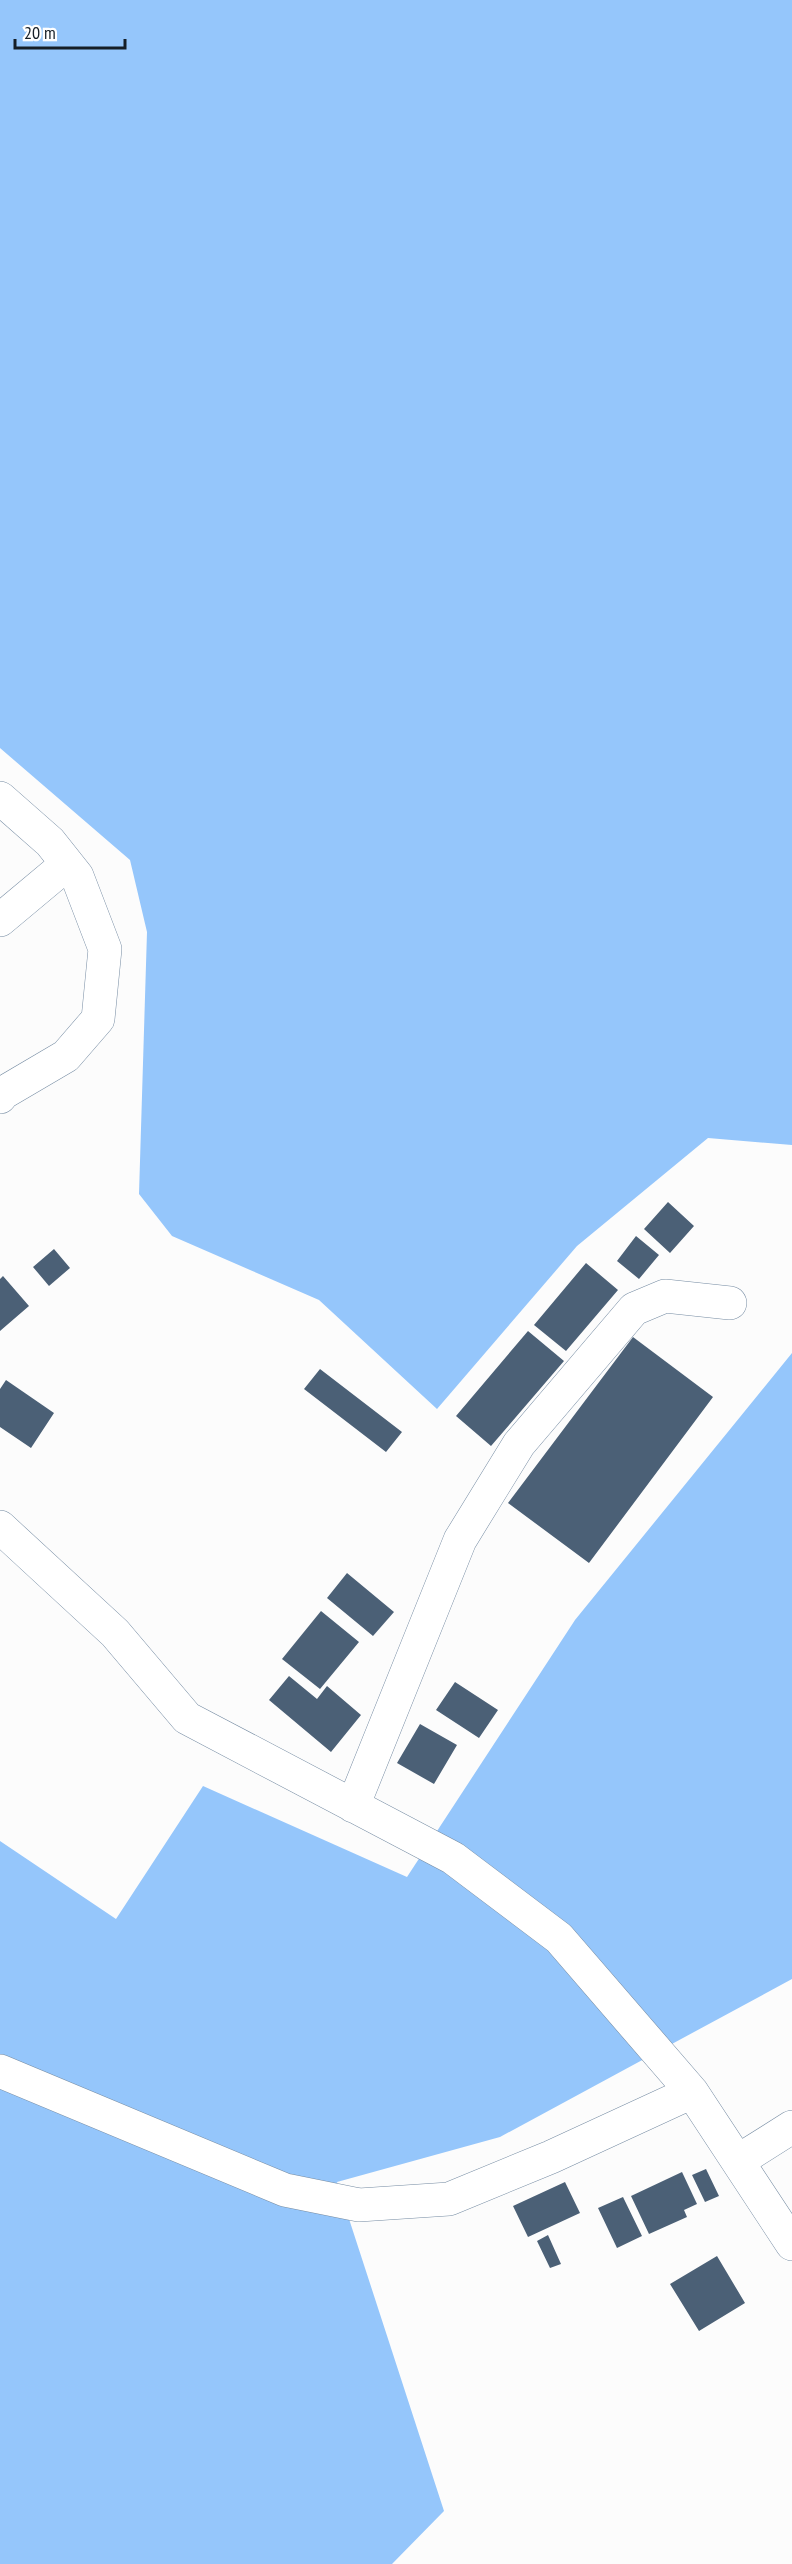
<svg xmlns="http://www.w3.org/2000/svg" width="792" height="2564" viewBox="0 0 792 2564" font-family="'PT Sans Narrow',sans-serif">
<rect width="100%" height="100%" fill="#fcfcfc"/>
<path fill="#95c6fb" d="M 0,0 L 792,0 L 792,1145 L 708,1138 L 577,1246 L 437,1409 L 319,1300 L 172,1236 L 139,1194 L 147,932 L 130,860 L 0,748 Z
M 792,1353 L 792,1979 L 500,2137 L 337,2182 L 444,2511 L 392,2564 L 0,2564 L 0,1841 L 116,1919 L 203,1786 L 407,1877 L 575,1620 Z"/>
<path fill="#4b6076" d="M 668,1202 L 694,1226 L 670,1253 L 644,1229 Z
M 636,1236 L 659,1255 L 639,1279 L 617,1261 Z
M 54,1249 L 70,1268 L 49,1286 L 33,1267 Z
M 586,1263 L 618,1290 L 566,1351 L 534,1325 Z
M 3,1276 L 29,1306 L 0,1331 L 0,1279 Z
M 528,1331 L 564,1361 L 491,1446 L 456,1416 Z
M 633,1337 L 713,1397 L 589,1563 L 508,1503 Z
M 320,1369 L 402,1432 L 386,1452 L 304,1389 Z
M 6,1380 L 54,1413 L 31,1448 L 0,1427 L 0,1389 Z
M 347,1573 L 394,1612 L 373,1636 L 327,1598 Z
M 321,1611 L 359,1642 L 320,1689 L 282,1659 Z
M 289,1676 L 317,1699 L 327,1686 L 361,1715 L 331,1752 L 269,1700 Z
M 455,1682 L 498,1710 L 479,1738 L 436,1710 Z
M 420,1724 L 457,1745 L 434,1784 L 397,1763 Z
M 706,2169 L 719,2196 L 705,2202 L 692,2175 Z
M 682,2172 L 697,2204 L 684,2210 L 687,2217 L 649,2234 L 631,2196 Z
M 565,2182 L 580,2213 L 528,2237 L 513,2206 Z
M 623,2197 L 642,2236 L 617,2248 L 598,2208 Z
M 548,2235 L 561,2264 L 550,2268 L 537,2241 Z
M 717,2256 L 745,2303 L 699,2331 L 670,2284 Z"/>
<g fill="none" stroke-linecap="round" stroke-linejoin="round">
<defs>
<path id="minor" d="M 0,798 L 50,842 L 77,876 L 105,949 L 98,1019 L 66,1056 L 3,1093 L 0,1097
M 0,920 L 67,864
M 0,1527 L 115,1633 L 187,1718 L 453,1858 L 559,1938 L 692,2092 L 792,2244
M 353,1806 L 460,1540 L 519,1444 L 634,1309 L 665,1296 L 730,1303
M 0,2071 L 285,2190 L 359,2205 L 449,2199 L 551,2157 L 692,2092
M 738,2161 L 792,2127"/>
</defs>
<use href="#minor" stroke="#768ca3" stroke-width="34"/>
<use href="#minor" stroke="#fff" stroke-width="33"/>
</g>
<path d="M15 39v9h110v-9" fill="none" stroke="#151e27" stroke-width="3"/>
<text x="24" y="39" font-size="18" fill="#151e27" stroke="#ffffff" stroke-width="4.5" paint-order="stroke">20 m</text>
</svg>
